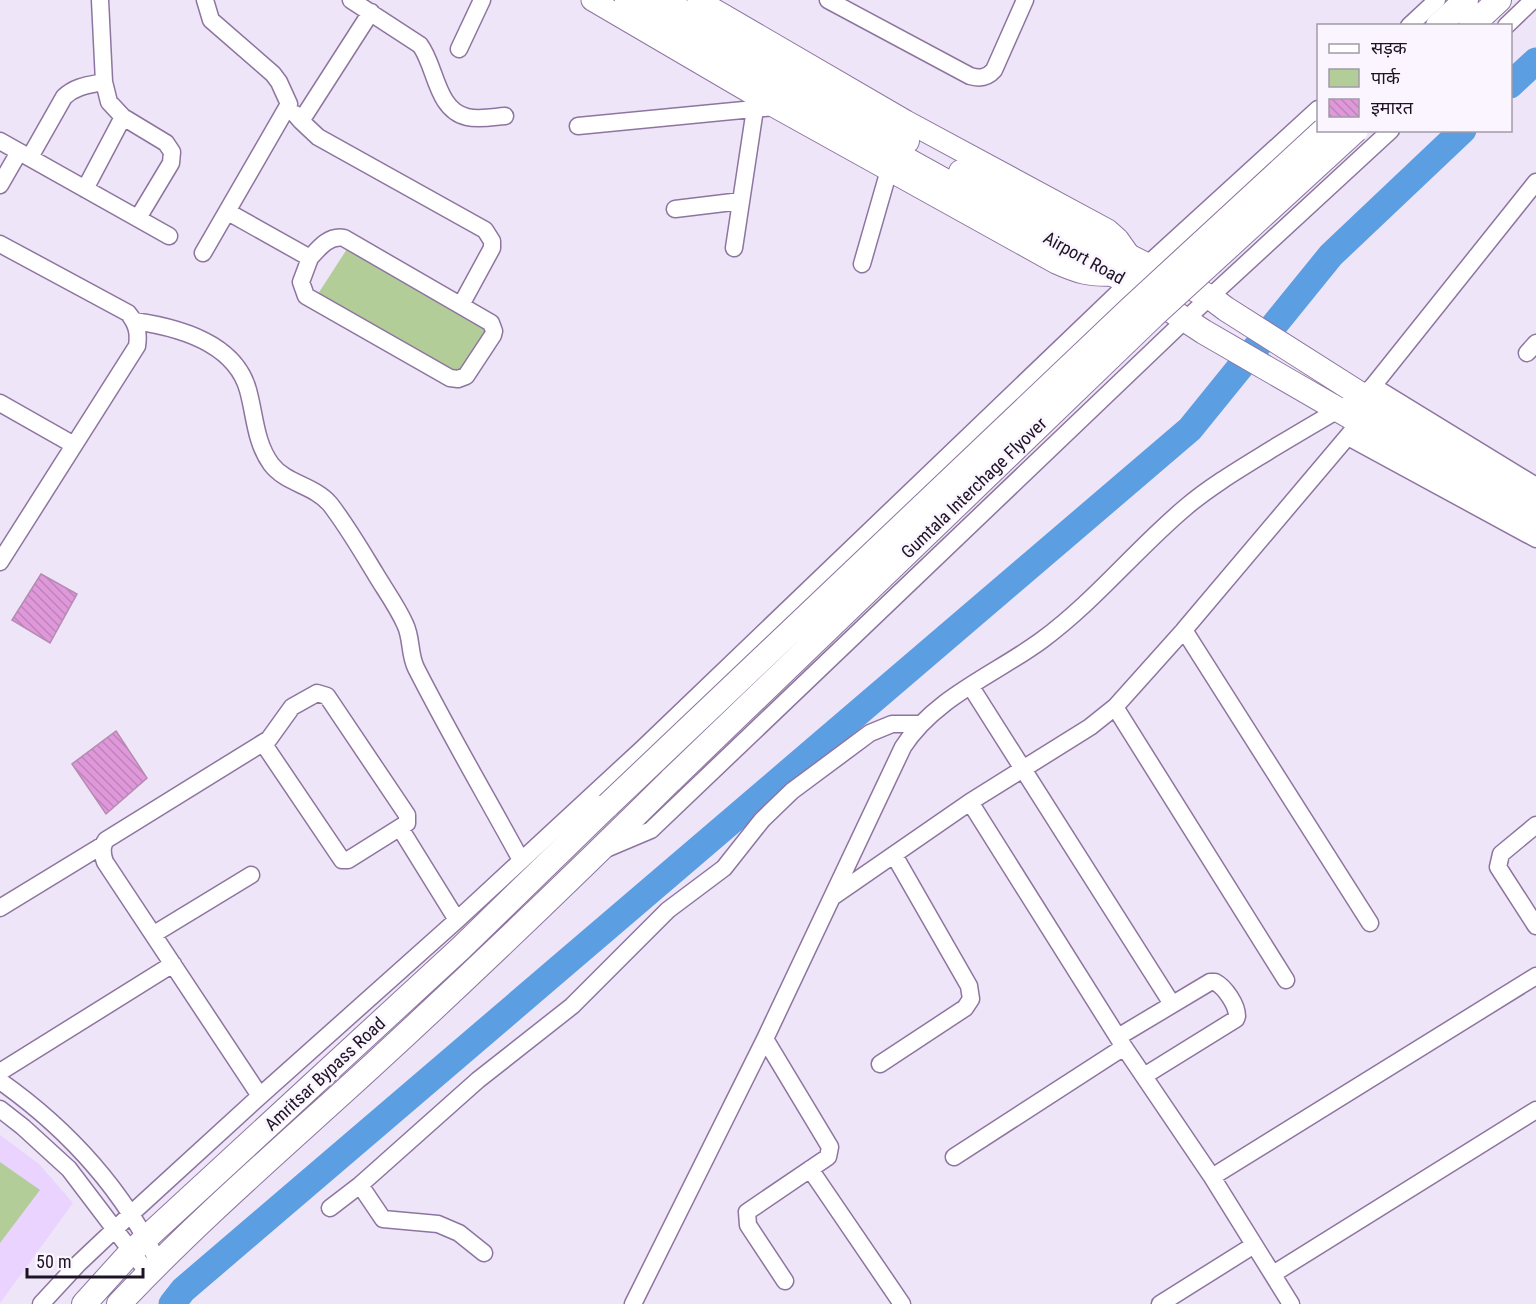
<svg xmlns="http://www.w3.org/2000/svg" width="1536" height="1304" viewBox="0 0 1536 1304" font-family="'Roboto Condensed','Noto Sans Devanagari',sans-serif">
<defs>
<pattern id="building-back-hatch" width="6" height="6" patternUnits="userSpaceOnUse" patternTransform="scale(1.5)"><rect width="6" height="6" fill="#df98da"/><path d="M-1 5l2 2M0 0l6 6M5-1l2 2" fill="none" stroke="#bf82bb"/></pattern>
</defs>
<rect width="100%" height="100%" fill="#efe5f8"/>
<path fill="#ead3fe" d="M 0,1135 L 39,1164 L 73,1203 L 0,1303 Z"/>
<path fill="#b3cd98" d="M 347,249 L 494,332 L 460,379 L 316,297 Z
M 0,1162 L 40,1190 L 0,1243 Z"/>
<g fill="none" stroke-linecap="round" stroke-linejoin="round">
<path stroke="#5b9fe2" stroke-width="27" d="M 1510,85 L 1536,61
M 172,1304 L 183,1290 L 1190,429 L 1331,255 L 1463,130"/>
</g>
<path fill="url(#building-back-hatch)" stroke="#b48cb1" stroke-width="1.5" d="M 41,574 L 77,594 L 50,643 L 12,620 Z
M 116,731 L 147,778 L 106,814 L 72,764 Z"/>
<g fill="none" stroke-linecap="round" stroke-linejoin="round">
<defs>
<path id="minor" d="M 100,0 L 104,82 L 109,102 L 123,117 L 166,143 L 172,152 L 171,163 L 138,218
M 351,0 L 420,45 C 436,66 436,110 467,117 C 479,120 493,117 505,116
M 828,0 L 970,76 C 980,79 987,78 994,70 L 1025,0
M 1409,26 L 1437,0
M 1506,26 L 1533,0
M 459,49 L 482,0
M 295,114 L 301,121 L 371,12
M 301,121 L 318,137 L 485,230 L 492,241 L 492,248 L 461,305
M 578,126 L 775,107
M 0,141 L 169,236
M 30,157 L 64,97 C 75,86 89,85 104,82
M 0,185 L 19,152
M 85,189 L 123,117
M 675,209 L 741,201
M 228,212 L 310,258 C 319,248 329,235 344,238 L 491,323 L 494,331 L 493,335 L 466,376 L 458,379 L 450,378 L 306,296 L 301,282 L 310,258
M 0,244 L 128,313 C 137,324 139,333 137,346 L 0,562
M 734,248 L 755,109
M 203,253 L 289,104 L 279,82 L 273,74 L 211,20 L 205,0
M 862,264 L 889,170
M 134,321 C 177,327 235,343 248,390 C 255,415 255,442 271,464 C 286,484 314,485 330,504 C 347,526 361,550 375,573 C 385,590 397,606 405,624 C 412,638 409,654 416,668 C 449,733 486,796 521,860
M 1527,353 L 1536,343
M 1373,386 L 1536,486
M 0,403 L 74,445
M 1348,437 L 1536,539
M 1184,630 L 1370,923
M 971,687 L 1172,1004
M 1115,707 L 1286,980
M 970,802 L 1124,1047 L 1212,1177 L 1291,1304
M 1536,825 L 1501,854 L 1498,867 L 1536,926
M 400,828 L 457,920
M 606,849 L 651,830 L 1185,320 L 1391,130
M 834,896 L 970,802 L 1090,727 L 1115,707 L 1184,630 L 1359,423
M 0,908 L 103,845
M 154,934 L 251,875
M 1118,1037 L 1210,982 L 1215,982 C 1225,987 1237,1005 1237,1016 L 1236,1019 L 1144,1076
M 765,1039 L 830,1147 L 828,1157 L 747,1212 L 748,1225 L 785,1281
M 880,1064 L 965,1008 L 971,999 L 969,986 L 894,855
M 0,1072 L 173,964
M 0,1081 C 68,1129 122,1188 159,1264
M 260,1096 L 105,862 C 102,854 101,847 106,840 L 269,739 L 292,707 L 317,693 L 327,696 L 407,815 L 407,823 L 348,860 L 342,860 L 263,743
M 0,1109 L 23,1127 L 69,1169 L 148,1273
M 954,1157 L 1124,1047
M 810,1169 L 902,1304
M 1212,1177 L 1536,976
M 360,1185 L 383,1219 L 438,1224 L 459,1233 L 484,1253
M 330,1208 L 360,1185 L 478,1080 L 572,1006 L 668,910 L 724,868 L 762,820 L 792,791 L 870,733 L 892,724 L 920,724
M 1273,1274 L 1536,1110
M 41,1304 L 78,1264 L 132,1213 L 260,1096 L 457,920 L 642,749 L 1148,264 L 1318,109
M 633,1304 L 765,1039 L 903,747 C 935,697 996,674 1042,640 C 1095,601 1136,549 1186,507 C 1212,485 1243,467 1272,449 C 1302,431 1332,413 1363,396 L 1373,386 L 1536,182
M 1160,1304 L 1254,1245"/>
<path id="major" d="M 592,0 L 775,107 L 1056,263 C 1078,273 1089,276 1114,275
M 698,0 L 906,121 L 1108,230 L 1118,239 L 1130,256"/>
<path id="highway" d="M 627,0 L 772,85 L 1129,283 L 1204,332 L 1536,524
M 662,0 L 907,141
M 1438,26 L 1466,0
M 1471,26 L 1499,0
M 961,172 L 1210,297 L 1226,309 L 1363,396 L 1536,502
M 84,1304 L 131,1252 L 461,948 L 608,805
M 119,1304 C 199,1219 288,1143 374,1064 C 475,971 574,876 672,779"/>
</defs>
<use href="#minor" stroke="#8d75a0" stroke-width="19"/>
<use href="#major" stroke="#8d75a0" stroke-width="23"/>
<use href="#highway" stroke="#8d75a0" stroke-width="26"/>
<use href="#minor" stroke="#fff" stroke-width="16"/>
<use href="#major" stroke="#fff" stroke-width="21"/>
<use href="#highway" stroke="#fff" stroke-width="24"/>
<defs>
<path id="highway-bridge" d="M 672,779 L 1153,316 L 1356,130
M 608,805 L 1129,310 L 1324,130"/>
</defs>
<use href="#highway-bridge" stroke="#8d75a0" stroke-width="26" stroke-linecap="butt"/>
<use href="#highway-bridge" stroke="#fff" stroke-width="24"/>
</g>
<g text-anchor="middle" stroke-width="5" stroke-linejoin="round" paint-order="stroke">
<g font-size="18" fill="#1d1324" stroke="#faf5fe">
<text transform="translate(1084 258) rotate(29)" y="6">Airport Road</text>
<text transform="translate(974 488) rotate(-44)" y="6">Gumtala Interchage Flyover</text>
<text transform="translate(325 1074) rotate(-43)" y="6">Amritsar Bypass Road</text>
</g>
</g>
<rect x="1317" y="24" width="195" height="108" fill="#faf5fe" stroke="#a29ba7" stroke-width="1.5"/>
<rect x="1329" y="44" width="30" height="9" fill="#ffffff" stroke="#a29ba7" stroke-width="1.5"/>
<text x="1371" y="54" font-size="18" fill="#1d1324">सड़क</text>
<rect x="1329" y="69" width="30" height="18" fill="#b3cd98" stroke="#a29ba7" stroke-width="1.5"/>
<text x="1371" y="84" font-size="18" fill="#1d1324">पार्क</text>
<rect x="1329" y="99" width="30" height="18" fill="url(#building-back-hatch)" stroke="#a29ba7" stroke-width="1.5"/>
<text x="1371" y="114" font-size="18" fill="#1d1324">इमारत</text>
<path d="M27 1268v9h116v-9" fill="none" stroke="#1d1324" stroke-width="3"/>
<text x="36" y="1268" font-size="18" fill="#1d1324" stroke="#faf5fe" stroke-width="4.5" paint-order="stroke">50 m</text>
</svg>
